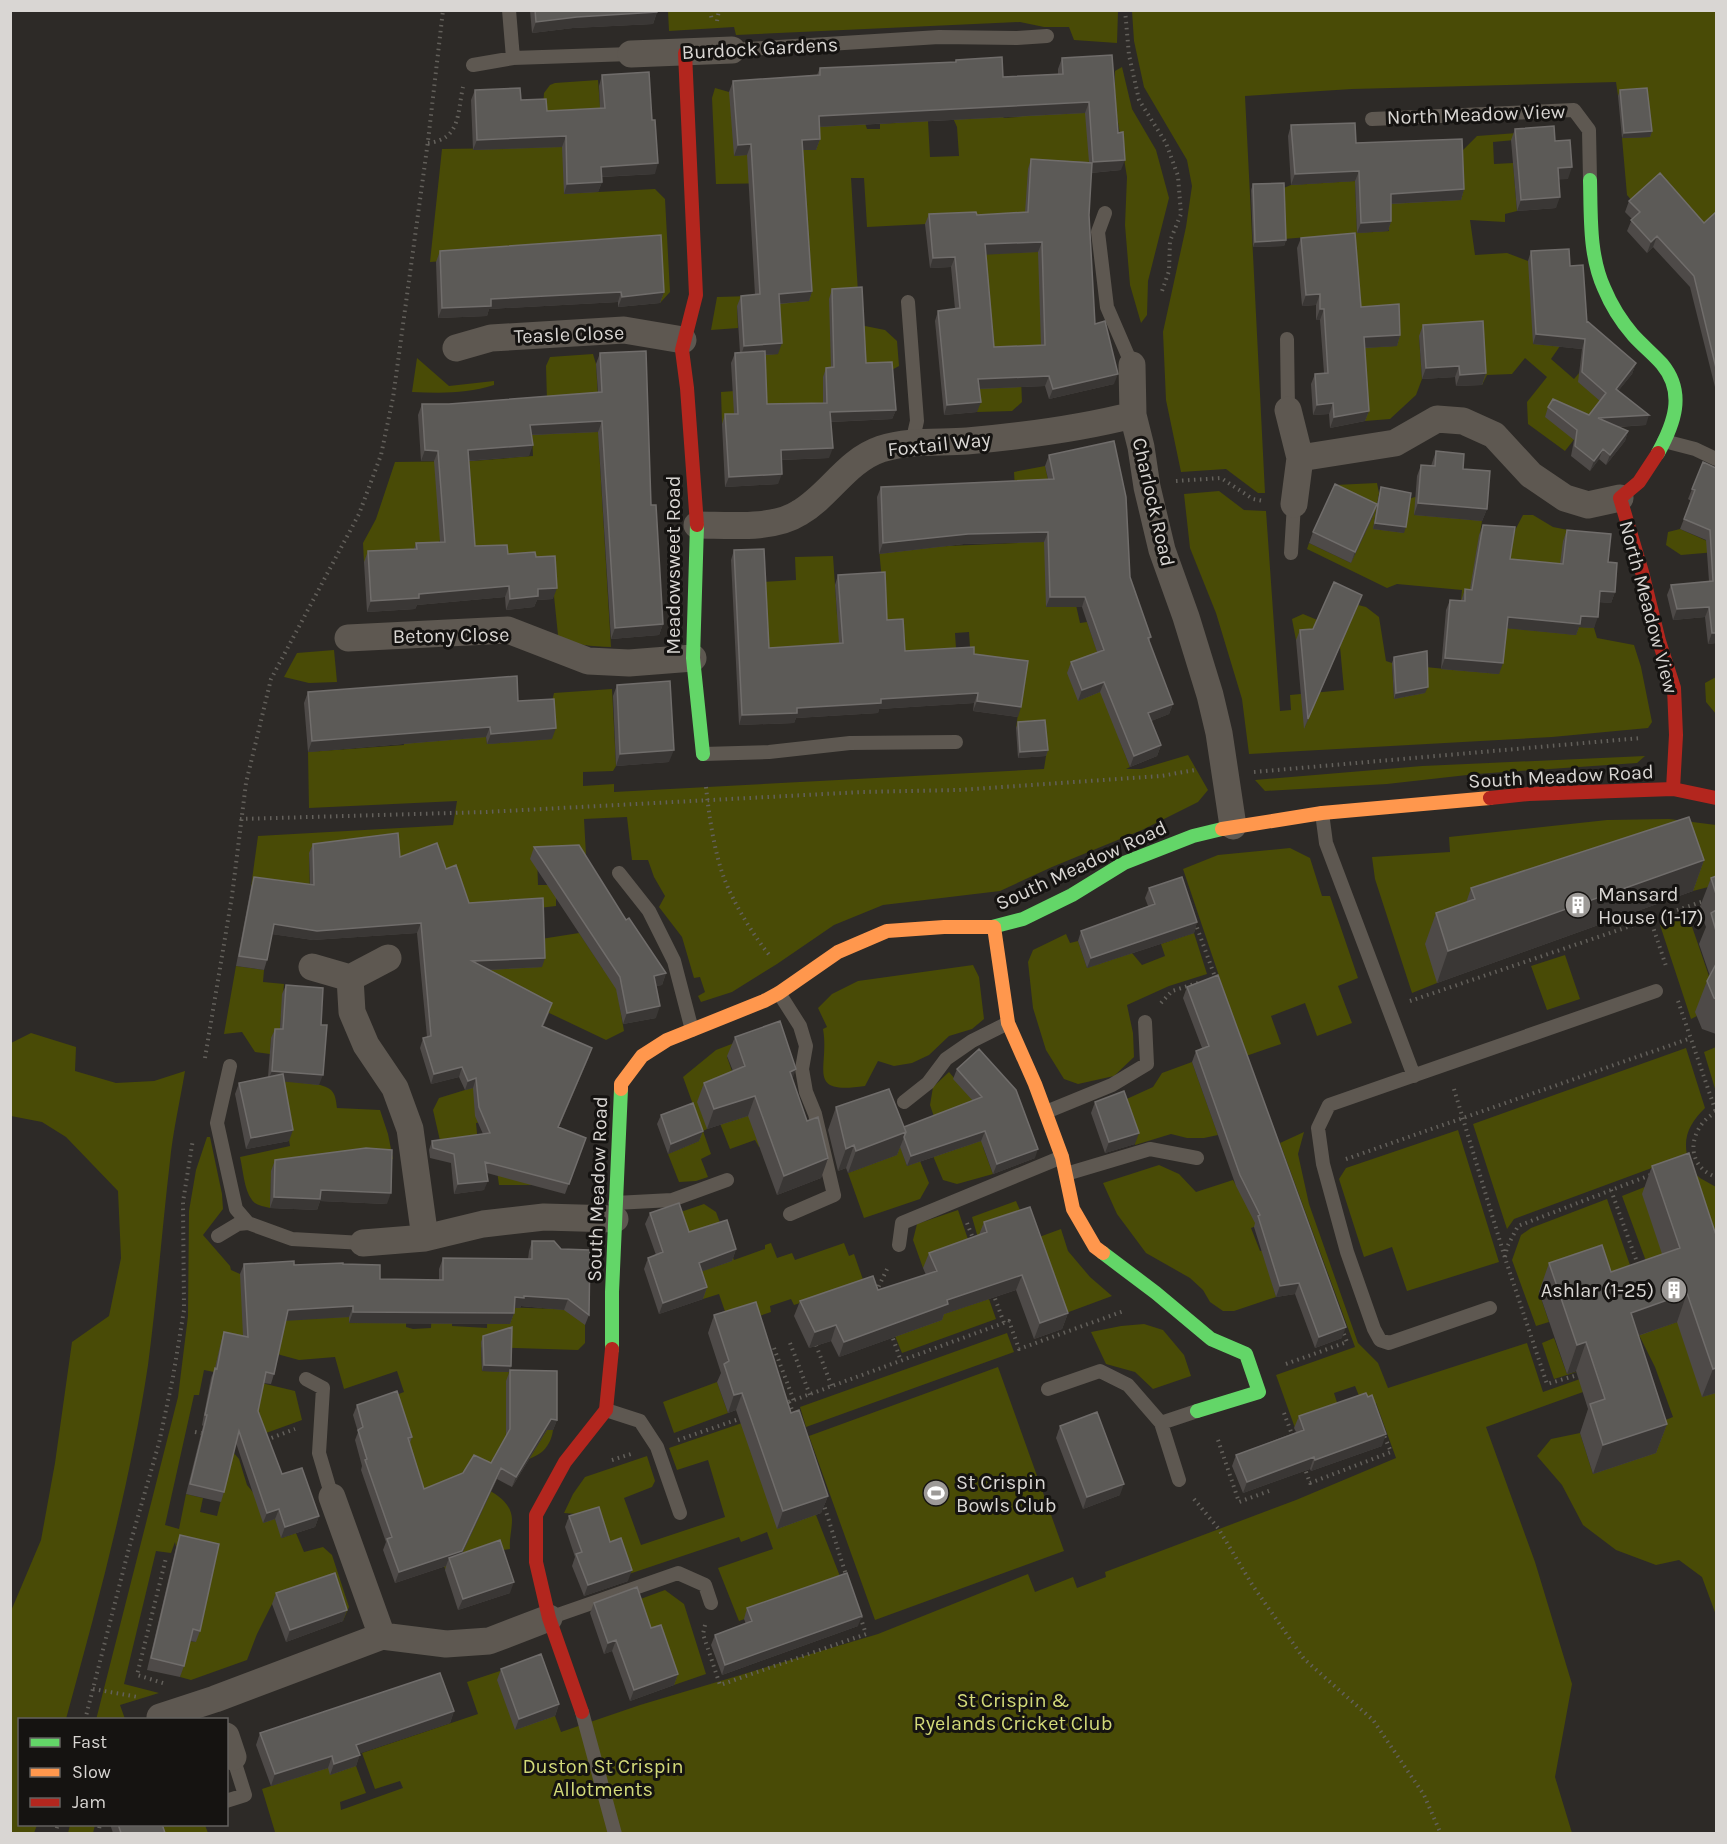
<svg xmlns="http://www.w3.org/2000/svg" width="1727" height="1844" viewBox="0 0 1727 1844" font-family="Karla,sans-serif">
<rect width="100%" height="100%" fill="#2d2a27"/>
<path fill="#494b06" d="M 668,11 L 1118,11 L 1117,43 L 1074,40 L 1069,27 L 1044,27 L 1020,22 L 736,35 L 734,27 L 669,31 Z
M 1132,11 L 1716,11 L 1716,221 L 1700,233 L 1634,203 L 1627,195 L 1622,138 L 1649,137 L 1645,94 L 1618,96 L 1616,82 L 1352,89 L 1245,96 L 1265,493 L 1258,493 L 1226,469 L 1181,472 L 1166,400 L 1163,332 L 1186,227 L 1192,186 L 1187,160 L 1144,87 L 1134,41 Z
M 1122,67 L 1132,109 L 1156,150 L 1169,198 L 1148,281 L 1147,315 L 1141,323 L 1130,285 L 1125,225 L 1127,177 L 1115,104 L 1115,71 Z
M 598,80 L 601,119 L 598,192 L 655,189 L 665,199 L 670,292 L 660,303 L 657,246 L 430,262 L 442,149 L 518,148 L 543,109 L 544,93 L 550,85 L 555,83 Z
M 715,88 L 729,92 L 818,127 L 865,123 L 867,129 L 880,129 L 880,124 L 928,121 L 930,157 L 959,156 L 957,127 L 953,118 L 1001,115 L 1004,118 L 1018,117 L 1084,100 L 1092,145 L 1093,172 L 1088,173 L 1041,248 L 1044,294 L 1040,298 L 1045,384 L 1035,386 L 1033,356 L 1020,356 L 1022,402 L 1012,411 L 977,412 L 973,368 L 985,311 L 946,223 L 867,227 L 864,178 L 851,178 L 860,325 L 885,330 L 897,341 L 899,366 L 823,407 L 747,423 L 722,424 L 721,392 L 762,389 L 761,355 L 778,354 L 771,183 L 716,184 L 712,98 Z
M 1517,133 L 1525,139 L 1493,142 L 1494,164 L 1513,163 L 1517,211 L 1505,214 L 1505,222 L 1470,220 L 1475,255 L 1507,253 L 1528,261 L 1569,333 L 1551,359 L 1574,379 L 1594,355 L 1608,396 L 1565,451 L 1528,424 L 1527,402 L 1547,377 L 1525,358 L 1512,374 L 1487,375 L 1482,385 L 1478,333 L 1419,336 L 1422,379 L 1416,395 L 1390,419 L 1365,421 L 1364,348 L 1396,346 L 1357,317 L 1308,248 L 1308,237 L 1284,239 L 1281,189 L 1291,185 L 1355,181 L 1357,233 L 1389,231 L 1387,201 L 1462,151 L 1477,136 Z
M 752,296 L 737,306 L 738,328 L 711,330 L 717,297 Z
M 593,354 L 596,364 L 598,397 L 599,448 L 611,647 C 592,646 573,646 558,635 L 551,567 L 440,540 L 435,553 L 413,559 L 364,562 L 363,543 L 376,519 L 395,462 L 473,461 L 533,456 L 532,435 L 548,434 L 546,366 L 550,357 Z
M 417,358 L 449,386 L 494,381 L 494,385 C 467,394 440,393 412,392 Z
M 1045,466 L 1080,623 L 1087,622 L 1101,663 L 1119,739 L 1130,767 L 1126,769 L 1141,769 L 1188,755 L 1208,790 L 1198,802 L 1142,830 L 1052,867 L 1000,891 L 883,905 L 834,925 L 777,964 L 732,992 L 701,1002 L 698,996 L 705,992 L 700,977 L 694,978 L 682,937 L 659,907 L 665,896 L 654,877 L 648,860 L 632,860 L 627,817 L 584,819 L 586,855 L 554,857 L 537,855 L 538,885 L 556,885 L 556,906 L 539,908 L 510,931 L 402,864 L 323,852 L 309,854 L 310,894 L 251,887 L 258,836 L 453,825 L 457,801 L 309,808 L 308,752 L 404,745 L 400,696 L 486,737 L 487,744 L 551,739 L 550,710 L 554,693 L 612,689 L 616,766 L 613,771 L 583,772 L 583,786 L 614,784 L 614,792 L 1044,769 L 1046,756 L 1043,726 L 1016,728 L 1024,671 L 971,663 L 969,632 L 955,633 L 957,663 L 761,692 L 761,582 L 796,580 L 795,557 L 833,556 L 837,615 L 882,581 L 879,549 L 1018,543 L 1014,472 Z
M 1377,483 L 1379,493 L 1373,529 L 1408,499 L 1415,497 L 1482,521 L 1474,568 L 1511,538 L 1523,515 L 1533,515 L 1553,527 L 1573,531 L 1591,544 L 1559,575 L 1540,631 L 1576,635 L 1577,627 L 1594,628 L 1597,638 L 1634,645 L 1641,667 L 1652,722 L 1648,728 L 1552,737 L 1249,754 L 1242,699 L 1216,613 L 1190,548 L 1184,494 L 1219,491 L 1244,510 L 1266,511 L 1280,711 L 1291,710 L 1290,695 L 1344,690 L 1339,636 L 1296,640 L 1292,619 L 1303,614 L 1346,632 L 1358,605 L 1366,607 L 1379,617 L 1386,661 L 1392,663 L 1394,699 L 1425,667 L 1499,674 L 1501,603 L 1461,600 L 1462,590 L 1397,584 L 1387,588 L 1307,549 L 1309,543 L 1351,563 L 1335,485 Z
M 1680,529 L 1716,545 L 1716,552 L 1681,555 L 1666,545 L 1668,532 Z
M 334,650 L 337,682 L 309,683 L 284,677 L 297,653 Z
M 1716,677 L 1716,714 L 1706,702 L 1705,683 Z
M 1645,756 L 1637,763 L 1476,774 L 1387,784 L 1265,791 L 1255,780 L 1422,766 Z
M 1669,819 L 1716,825 L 1716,885 L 1693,891 L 1677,848 L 1437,983 L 1412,993 L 1375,879 L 1372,857 L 1450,852 L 1449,837 L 1607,820 Z
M 1290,848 L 1310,858 L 1322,896 L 1330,896 L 1358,978 L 1338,986 L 1352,1023 L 1317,1036 L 1305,1003 L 1271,1016 L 1281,1044 L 1246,1056 L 1183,869 L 1218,855 Z
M 1688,915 L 1710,979 L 1696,1012 L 1697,1016 L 1691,1019 L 1660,925 Z
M 579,933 L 603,969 L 612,962 L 624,1031 L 606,1040 L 522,1000 L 532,1185 L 499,1185 L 490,1121 L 476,1123 L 478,1144 L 441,1145 L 433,1110 L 439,1098 L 465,1090 L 474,969 L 541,967 L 541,939 Z
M 1194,933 L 1207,974 L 1169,986 L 1127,1005 L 1133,1033 L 1134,1057 L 1114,1076 L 1078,1084 L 1064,1079 L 1046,1050 L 1033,1008 L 1028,962 L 1033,950 L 1066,934 L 1070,943 L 1078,941 L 1087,968 L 1132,953 L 1142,965 L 1165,956 L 1161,944 Z
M 1565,955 L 1580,999 L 1547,1010 L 1531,966 Z
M 973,965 L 979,977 L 984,1019 L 972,1029 L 949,1036 L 929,1055 L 912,1063 L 894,1066 L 878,1061 L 865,1086 C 804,1095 830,1068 823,1029 L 827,1027 L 818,1008 L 832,994 L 858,981 Z
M 236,966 L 264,970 L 263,982 L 284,984 L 279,1038 L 271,1038 L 270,1054 L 255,1052 L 242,1032 L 224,1034 Z
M 31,1033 L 76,1047 L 75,1071 L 116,1083 L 154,1081 L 185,1071 C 180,1101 173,1131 170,1161 C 162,1229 157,1297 148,1365 C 130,1485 98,1602 66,1719 L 20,1720 L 20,1824 L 37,1825 L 34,1833 L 11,1834 L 11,1611 L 41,1540 L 55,1463 L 72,1342 L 109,1316 L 121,1258 L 118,1191 L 66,1137 L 42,1122 L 11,1116 L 11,1043 Z
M 750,1037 L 727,1057 L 744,1105 L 767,1144 L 759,1147 L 755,1140 L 730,1149 L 710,1098 L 707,1129 L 703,1131 L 711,1154 L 701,1159 L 708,1177 L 696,1181 L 679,1182 L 668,1154 L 699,1141 L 695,1110 L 683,1077 L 716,1050 Z
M 1716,1047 L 1716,1092 L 1704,1052 Z
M 1686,1048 L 1705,1108 C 1691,1122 1683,1135 1687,1155 L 1514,1219 L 1507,1229 L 1473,1124 Z
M 1192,1062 L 1218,1135 L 1204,1138 L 1187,1138 L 1171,1134 L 1135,1145 L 1120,1102 L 1153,1087 L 1162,1073 Z
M 949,1072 L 983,1112 L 983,1147 L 993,1174 L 957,1184 L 943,1180 L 933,1156 L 946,1152 L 930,1105 L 933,1087 Z
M 261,1079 C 277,1081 320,1080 331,1090 C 336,1095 336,1102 337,1108 L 380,1110 L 388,1134 L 393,1159 L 271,1177 L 270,1208 C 264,1206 256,1206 252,1200 C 244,1190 243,1169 240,1157 L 290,1146 L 286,1121 Z
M 1458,1130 L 1499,1262 L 1407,1291 L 1392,1247 L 1364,1257 L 1339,1179 L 1346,1168 Z
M 1304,1132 L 1298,1154 L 1309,1204 L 1358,1343 L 1378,1363 L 1388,1388 L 1527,1343 L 1543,1392 L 1580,1379 L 1583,1392 L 1486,1427 L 1535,1562 L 1572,1684 L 1555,1777 L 1572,1833 L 272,1834 L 275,1832 L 262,1789 L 328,1767 L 356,1766 L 366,1793 L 340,1802 L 341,1810 L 403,1788 L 400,1781 L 375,1789 L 362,1753 L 478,1714 L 467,1682 L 506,1669 L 555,1716 L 561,1732 L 640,1705 L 878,1634 L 1028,1574 L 1035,1592 L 1073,1577 L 1077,1588 L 1106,1577 L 1105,1572 L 1296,1500 L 1396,1458 L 1376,1403 L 1364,1408 L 1355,1386 L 1334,1393 L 1340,1412 L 1295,1428 L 1276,1375 L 1355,1347 L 1280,1143 Z
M 207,1137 L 210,1137 L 222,1194 L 223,1209 L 203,1235 L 230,1266 L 231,1270 L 240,1274 L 407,1299 L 406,1327 L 413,1329 L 431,1328 L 432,1301 L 452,1319 L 452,1326 L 487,1328 L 488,1290 L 499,1307 L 585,1310 L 585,1343 L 578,1350 L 481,1347 L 482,1371 L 509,1372 L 508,1381 L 518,1429 L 553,1430 C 552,1438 549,1445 543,1451 C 531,1462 480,1475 463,1478 C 481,1487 512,1496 512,1520 C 512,1530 509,1539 510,1549 L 496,1551 L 445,1569 L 420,1498 L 375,1403 L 404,1392 L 397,1371 L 344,1389 L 335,1357 L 299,1360 L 277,1354 L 215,1372 L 295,1391 L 302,1420 L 255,1437 L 214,1372 L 204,1370 L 199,1395 L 194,1395 L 165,1525 L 179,1529 L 186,1494 L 203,1498 L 200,1512 L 217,1516 L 233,1452 L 239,1459 L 247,1485 L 275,1519 L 282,1538 L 296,1533 L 304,1552 L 323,1547 L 332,1555 L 349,1607 L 343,1621 L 330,1584 L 272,1604 L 257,1634 L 247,1660 L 191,1680 L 180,1677 L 189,1641 L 196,1642 L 175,1542 L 171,1553 L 156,1551 L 124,1684 L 159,1693 L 120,1705 L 125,1719 L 96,1720 L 178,1397 L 188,1316 L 189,1211 L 196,1170 Z
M 899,1143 L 907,1166 L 920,1161 L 929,1183 L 920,1199 L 864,1218 L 848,1173 L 896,1155 Z
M 1159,1165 L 1179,1174 L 1196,1192 L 1233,1180 L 1259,1225 L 1251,1228 L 1260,1251 L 1265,1250 L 1270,1276 L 1276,1297 L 1234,1311 L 1223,1311 L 1210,1302 L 1203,1290 L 1190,1278 L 1146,1253 L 1117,1214 L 1103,1183 Z
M 1690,1169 L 1700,1178 L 1716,1187 L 1716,1261 L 1654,1283 L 1622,1196 Z
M 1607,1199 L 1638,1288 L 1539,1292 L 1549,1322 L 1536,1326 L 1512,1260 L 1521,1235 L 1531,1228 Z
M 1016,1201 L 1025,1222 L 978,1238 L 972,1217 Z
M 704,1204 L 716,1212 L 734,1260 L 765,1249 L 765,1245 L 771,1243 L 777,1258 L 792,1253 L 795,1260 L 844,1243 L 849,1256 L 854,1254 L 867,1291 L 815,1298 L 794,1305 L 791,1299 L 770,1306 L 771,1312 L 730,1326 L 719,1294 L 703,1299 L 675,1214 Z
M 958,1210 L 972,1251 L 923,1268 L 913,1240 L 917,1224 Z
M 1061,1229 L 1068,1251 L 1090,1277 L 1112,1296 L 1058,1316 L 1031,1240 Z
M 989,1299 L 996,1319 L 902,1353 L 895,1336 L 941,1315 Z
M 1689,1318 L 1716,1393 L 1716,1615 L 1702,1577 L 1679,1560 L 1656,1565 L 1616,1550 L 1583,1525 L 1562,1485 L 1537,1456 L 1551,1439 L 1580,1433 L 1593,1474 L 1648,1427 L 1673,1417 L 1655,1367 L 1639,1335 Z
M 1144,1324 L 1163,1330 L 1184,1355 L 1191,1376 L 1153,1389 L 1135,1372 L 1106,1364 L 1091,1332 L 1121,1326 Z
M 1007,1333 L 1014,1352 L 806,1427 L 800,1407 Z
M 1554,1338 L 1567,1374 L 1580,1371 L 1554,1379 L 1542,1343 Z
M 998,1367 L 1064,1551 L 875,1620 L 809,1436 Z
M 717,1382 L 728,1413 L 674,1433 L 663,1402 Z
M 786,1408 L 816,1515 L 843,1584 L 739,1621 L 718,1568 L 773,1549 L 767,1532 L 741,1542 L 739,1537 L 626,1575 L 576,1514 L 564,1513 L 573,1494 L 585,1477 L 647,1456 L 655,1481 L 652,1487 L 624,1498 L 641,1545 L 725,1517 L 708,1460 L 677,1470 L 669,1448 Z
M 665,1590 L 684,1604 L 706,1674 L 674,1685 L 658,1636 L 647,1638 L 635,1601 Z
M 70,1825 L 70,1824 L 95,1825 L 93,1833 L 68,1833 Z
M 154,1825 L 205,1825 L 208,1833 L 157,1833 Z"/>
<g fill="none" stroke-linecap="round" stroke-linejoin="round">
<path stroke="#63605b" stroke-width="4" stroke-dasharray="1.5 4.5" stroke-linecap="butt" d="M 710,10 L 712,21
M 1125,10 L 1129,55 L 1139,100 L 1166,143 L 1178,176 L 1181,214 L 1170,241 L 1169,271 L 1161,294
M 717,21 L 719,10
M 428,143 C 461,139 457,114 463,87
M 1176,481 L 1221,478 L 1253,499 L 1264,501
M 1254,772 L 1641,738
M 706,787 C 709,815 714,851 724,878 C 733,902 754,937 771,957
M 240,819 L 486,812 L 862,792 L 959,790 L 1161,776 L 1195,770
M 1650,918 L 1667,969
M 1195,922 L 1215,977
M 1410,1001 L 1704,901
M 1678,1001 L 1716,1112
M 1161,1003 L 1172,991 L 1201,982
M 205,1058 L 232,896 L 246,783 L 271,679 L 359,514 L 381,455 L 393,398 L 428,141 L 443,10
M 1454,1089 L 1505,1258 L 1547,1384 L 1581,1374
M 1716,1112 C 1689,1127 1683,1165 1716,1177
M 1346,1159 L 1691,1038
M 1611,1190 L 1638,1265
M 967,1223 L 974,1241
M 1505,1257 L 1507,1247 L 1518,1226 L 1653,1174
M 876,1292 L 888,1267
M 993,1293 L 1004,1323
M 891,1333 L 901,1361
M 790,1343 L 810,1395
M 816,1345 L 832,1387
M 774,1348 L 794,1401
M 1286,1364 L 1347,1342 L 1342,1329
M 789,1402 L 794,1415
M 783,1404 L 1009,1321 L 1019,1349 L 1124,1311
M 1284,1413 L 1293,1437
M 195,1432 L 206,1434
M 266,1440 L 295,1429
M 678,1440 L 742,1418
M 1218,1440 L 1239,1502 L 1269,1491
M 612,1460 L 634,1453
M 1304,1466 L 1310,1483 L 1391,1452 L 1383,1433
M 1194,1499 L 1218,1528 L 1253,1586 L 1304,1659 L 1373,1720 L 1424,1795 L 1441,1834
M 823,1502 L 847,1578
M 705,1625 L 703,1634 L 720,1685 L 866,1634 L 860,1616
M 163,1683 L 137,1675 L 166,1558
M 93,1689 L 138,1697
M 85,1720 L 129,1548 L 159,1443 L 173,1377 L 184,1310 L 183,1202 L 193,1139
M 55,1834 L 58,1824
M 98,1834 L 100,1824"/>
<path stroke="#5e5851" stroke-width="14" d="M 509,10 L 513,58
M 732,50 L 939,37 L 1017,38 L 1047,36
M 473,65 L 513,58 L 631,54
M 1372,119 L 1574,110 L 1589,130 L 1590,180
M 1105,213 L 1098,232 L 1107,307 L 1132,365
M 908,302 L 917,421 L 912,443
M 1287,339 L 1288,410
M 1664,441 L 1695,449 L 1716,459
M 1291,553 L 1294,504
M 703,754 L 769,752 L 850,743 L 956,742
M 1322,813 L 1326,843 L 1414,1076
M 619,873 L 649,911 L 674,961 L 692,1030
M 779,993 L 800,1026 L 806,1046 L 802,1069 L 806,1092 L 815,1114 L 834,1195 L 790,1214
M 230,1066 L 217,1123 L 236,1209 L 248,1223 L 292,1239 L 363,1243
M 904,1102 L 928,1083 L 946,1059 L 972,1041 L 1008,1023
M 1046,1112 L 1112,1085 L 1147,1064 L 1145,1022
M 1066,1174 L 1150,1149 L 1197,1158
M 615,1203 L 672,1200 L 727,1180
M 218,1236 L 238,1224 L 248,1223
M 899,1245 L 902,1223 L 1062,1157
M 1490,1308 L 1389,1343 L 1380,1340 L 1374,1329 L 1347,1252 L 1323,1164 L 1318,1128 L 1329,1105 L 1656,991
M 306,1379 L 323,1388 L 319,1453 L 332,1497
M 1048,1389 L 1100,1371 L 1128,1385 L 1161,1423 L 1179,1480
M 606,1410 L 640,1421 L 657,1447 L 680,1513
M 1161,1423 L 1197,1411
M 549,1618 L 678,1573 L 705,1585 L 711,1603
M 582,1712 L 615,1834
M 226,1801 L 245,1795 L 233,1757"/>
<path stroke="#5e5851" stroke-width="27" d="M 631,54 L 732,50
M 456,348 L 491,338 L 624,330 L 683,340
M 1132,365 L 1133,415 L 1141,447 L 1147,487 L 1162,550 L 1186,617 L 1210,695 L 1219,733 L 1233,826
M 1288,410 L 1300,458 L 1294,504
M 1300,458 L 1395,443 L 1437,419 L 1463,421 L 1494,435 L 1531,475 L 1565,498 L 1588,505 L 1620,498
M 697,525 C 727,525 773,530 799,513 C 830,495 846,461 881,449 C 909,440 938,443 967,441 C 1023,436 1078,429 1133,415
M 348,638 L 508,630 L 588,661 L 629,663 L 693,658
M 312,967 L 350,978 L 388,958
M 350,978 L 352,1012 L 366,1045 L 395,1088 L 410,1129 L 425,1238
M 363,1243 L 425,1238 L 483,1224 L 544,1217 L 615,1219
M 332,1497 L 382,1636
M 160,1717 L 215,1699 L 382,1636 L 446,1644 L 489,1641 L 549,1618
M 226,1736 L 233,1757"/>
<path stroke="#63d668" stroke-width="14" d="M 1590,180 C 1591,216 1589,255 1604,288 C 1611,305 1621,321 1633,335 C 1642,345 1653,354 1662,364 C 1686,393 1674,424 1658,453
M 697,525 L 693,658 L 703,754
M 992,927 L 1023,919 L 1072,895 L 1124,863 L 1193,836 L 1222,829
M 1103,1253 L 1156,1293 L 1211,1339 L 1246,1354 L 1259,1392 L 1197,1411
M 612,1349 L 612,1292 L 621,1089"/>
<path stroke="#ff974d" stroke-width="14" d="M 1222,829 L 1322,813 L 1490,798
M 994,927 L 1008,1023 L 1035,1084 L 1062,1157 L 1073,1209 L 1095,1247 L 1103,1253
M 621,1089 L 621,1084 L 642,1056 L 667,1040 L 764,1001 L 779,993 L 838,952 L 887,931 L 944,927 L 992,927"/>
<path stroke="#b3261e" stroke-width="14" d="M 685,53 L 696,295 L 682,350 L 687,388 L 697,525
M 1658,453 L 1639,482 L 1620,498 L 1642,572 L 1659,641 L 1674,688 L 1676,735 L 1673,789
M 1490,798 L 1529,794 L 1673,789 L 1716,798
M 582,1712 L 549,1618 L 536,1562 L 536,1515 L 565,1462 L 606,1410 L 612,1349"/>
</g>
<path fill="#4e4a48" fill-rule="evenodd" d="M 530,10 L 657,10 L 657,12 L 653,24 L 573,28 L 532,33 Z
M 1062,58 L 1118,133 L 1121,170 L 1091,173 L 1089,215 L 1095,324 L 1114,384 L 1049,399 L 1045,386 L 979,389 L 977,412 L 944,415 L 935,321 L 938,311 L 955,309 L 951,267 L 930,268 L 925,224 L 929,214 L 977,215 L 1025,213 L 1028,169 L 1031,159 L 1089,162 L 1085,113 L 819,127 L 820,139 L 816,150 L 803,150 L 812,291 L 809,301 L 780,304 L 778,354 L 765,355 L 767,404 L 823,403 L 823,377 L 826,368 L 831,368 L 829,299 L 832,289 L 866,363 L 896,410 L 892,419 L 831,422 L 829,458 L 781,460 L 778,484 L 725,487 L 722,424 L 725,414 L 734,414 L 731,363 L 735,353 L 740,353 L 737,306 L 741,296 L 755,295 L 747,155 L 734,156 L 729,92 L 733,81 L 817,75 L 820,68 L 955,62 L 956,60 L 1003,77 L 1058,74 L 1058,69 ZM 1038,252 L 1041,345 L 994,347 L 985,254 Z
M 602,75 L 655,174 L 602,177 L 602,182 L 598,192 L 564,194 L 562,147 L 473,150 L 471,100 L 475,90 L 521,100 L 547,111 L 600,109 L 599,86 Z
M 1620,90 L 1652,131 L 1650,137 L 1622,138 L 1618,96 Z
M 1291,125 L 1356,143 L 1464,189 L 1461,200 L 1391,204 L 1391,221 L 1388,231 L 1357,233 L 1355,181 L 1291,185 L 1288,136 Z
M 1515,129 L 1555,141 L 1568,179 L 1559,179 L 1556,208 L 1517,211 L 1511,140 Z
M 1253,184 L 1286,240 L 1284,246 L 1253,247 L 1251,190 Z
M 1629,201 L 1704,223 L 1716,212 L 1716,387 L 1715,387 L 1690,287 L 1653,247 L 1647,253 L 1627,231 L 1632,219 L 1625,212 Z
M 1301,238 L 1361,307 L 1400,335 L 1397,346 L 1365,348 L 1369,411 L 1365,421 L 1330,428 L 1329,414 L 1313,415 L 1311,384 L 1315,374 L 1324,373 L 1320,320 L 1316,320 L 1316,305 L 1302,306 L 1297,248 Z
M 440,251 L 664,292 L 660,303 L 618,307 L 618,302 L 489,309 L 487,316 L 438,318 L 436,262 Z
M 1531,251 L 1570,266 L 1587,322 L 1636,363 L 1632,374 L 1618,391 L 1646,425 L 1618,427 L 1628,431 L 1625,441 L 1606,465 L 1599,459 L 1590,471 L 1571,456 L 1574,440 L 1545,417 L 1548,407 L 1589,415 L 1600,401 L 1578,382 L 1582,349 L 1533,344 L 1528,261 Z
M 1423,325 L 1486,373 L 1482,385 L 1456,386 L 1455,377 L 1422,379 L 1419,336 Z
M 600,353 L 651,505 L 663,624 L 659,635 L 611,639 L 598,432 L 532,435 L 529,456 L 469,461 L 475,546 L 508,554 L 536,557 L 553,599 L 537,600 L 534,607 L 506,610 L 505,597 L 417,605 L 415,609 L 367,612 L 364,562 L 368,551 L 414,549 L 416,543 L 440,542 L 434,461 L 421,461 L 418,415 L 422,404 L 449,404 L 598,392 L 596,364 Z
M 1436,451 L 1463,469 L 1487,509 L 1482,521 L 1414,515 L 1417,476 L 1421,465 L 1431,466 Z
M 1049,455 L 1130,577 L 1151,637 L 1149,641 L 1173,704 L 1169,714 L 1151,721 L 1161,745 L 1157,756 L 1130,767 L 1100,692 L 1078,701 L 1067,673 L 1071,662 L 1097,652 L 1082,607 L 1046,607 L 1044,542 L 964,544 L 879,554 L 877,497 L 881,487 L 1048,479 L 1045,466 Z
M 1716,468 L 1716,643 L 1708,644 L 1705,617 L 1673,620 L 1667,595 L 1671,585 L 1709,581 L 1706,540 L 1680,529 L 1691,501 L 1688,499 L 1692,489 Z
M 1381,487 L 1404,533 L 1373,529 L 1377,505 L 1373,516 L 1351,563 L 1309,543 L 1313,532 L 1377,504 Z
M 1483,525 L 1510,559 L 1560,564 L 1563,541 L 1567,530 L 1608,562 L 1615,592 L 1611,603 L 1599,602 L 1594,628 L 1579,627 L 1576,635 L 1507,628 L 1499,674 L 1441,669 L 1446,610 L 1450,600 L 1461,601 L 1465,589 L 1470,589 L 1479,535 Z
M 734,550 L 769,648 L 839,643 L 835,585 L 838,575 L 887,620 L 905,651 L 974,654 L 1018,717 L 973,711 L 974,703 L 879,709 L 878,713 L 796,718 L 794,723 L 739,725 L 731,560 Z
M 1362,595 L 1358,605 L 1304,729 L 1296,640 L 1300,630 L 1313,629 Z
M 1394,657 L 1425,693 L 1394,699 L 1392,663 Z
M 617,685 L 669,762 L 616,766 L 613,696 Z
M 308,692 L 518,701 L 552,739 L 487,744 L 486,737 L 308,752 L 304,703 Z
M 1018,722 L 1048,750 L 1046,756 L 1018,758 L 1016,728 Z
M 313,844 L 400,857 L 446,869 L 469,903 L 542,967 L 489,970 L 549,1013 L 543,1027 L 589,1057 L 559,1127 L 586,1138 L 565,1194 L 487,1173 L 484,1190 L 454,1194 L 451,1163 L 430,1158 L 429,1150 L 432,1141 L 483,1134 L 475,1116 L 473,1088 L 465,1090 L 459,1077 L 431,1084 L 420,1048 L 423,1038 L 427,1037 L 417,933 L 313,940 L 272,934 L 267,960 L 264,970 L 236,966 L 251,887 L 254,877 L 310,885 L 309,853 Z
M 534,847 L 626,920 L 666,973 L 662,985 L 656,986 L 656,1018 L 623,1024 L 616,989 L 530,859 Z
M 1704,860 L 1693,891 L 1437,983 L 1425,944 L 1436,913 L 1466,903 L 1471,888 Z
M 1716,876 L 1716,1034 L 1702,1029 L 1695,1012 L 1707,981 L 1710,976 L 1699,944 L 1706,927 L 1699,909 L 1711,878 Z
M 1149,888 L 1197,922 L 1194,933 L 1087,968 L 1078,941 L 1081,931 L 1148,906 L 1145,898 Z
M 286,985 L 321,1025 L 319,1085 L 285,1081 L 289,1141 L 246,1149 L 235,1094 L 239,1083 L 268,1077 L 271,1038 L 275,1029 L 280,1029 L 282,994 Z
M 1187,987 L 1342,1338 L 1315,1348 L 1295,1294 L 1276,1297 L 1254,1227 L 1255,1223 L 1236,1186 L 1192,1062 L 1196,1051 L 1202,1048 L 1183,998 Z
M 735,1037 L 792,1080 L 807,1121 L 828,1158 L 821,1178 L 777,1195 L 748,1116 L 707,1129 L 697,1102 L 704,1083 L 733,1071 L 727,1056 Z
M 979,1049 L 1035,1158 L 993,1174 L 981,1141 L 907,1166 L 900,1147 L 897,1155 L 848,1173 L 846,1168 L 838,1171 L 828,1130 L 836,1107 L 904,1127 L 973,1101 L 953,1079 L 957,1069 Z
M 1095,1102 L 1135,1144 L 1105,1153 L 1091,1113 Z
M 661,1115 L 703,1131 L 699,1141 L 668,1154 L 657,1124 Z
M 275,1160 L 387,1204 L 320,1201 L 317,1210 L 270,1208 L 271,1171 Z
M 1652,1166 L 1716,1235 L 1716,1393 L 1702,1397 L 1677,1322 L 1638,1336 L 1667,1424 L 1656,1453 L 1593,1474 L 1580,1433 L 1588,1409 L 1576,1371 L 1567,1374 L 1539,1292 L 1549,1263 L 1611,1272 L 1662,1254 L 1642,1194 Z
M 650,1213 L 689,1232 L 736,1249 L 732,1261 L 702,1271 L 707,1287 L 703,1299 L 659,1314 L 644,1269 L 648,1258 L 656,1255 L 645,1224 Z
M 984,1222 L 1068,1313 L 1062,1329 L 1034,1339 L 1016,1290 L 944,1314 L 942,1320 L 839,1357 L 831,1341 L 809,1348 L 794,1316 L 800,1301 L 878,1290 L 926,1275 L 923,1268 L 929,1253 L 979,1235 Z
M 532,1241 L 589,1315 L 585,1325 L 564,1310 L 521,1306 L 520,1308 L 514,1308 L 514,1313 L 510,1324 L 349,1323 L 349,1317 L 286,1320 L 274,1374 L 271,1384 L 263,1383 L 258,1411 L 282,1474 L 319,1516 L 315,1527 L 281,1538 L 275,1519 L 263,1523 L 236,1443 L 224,1492 L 221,1502 L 186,1494 L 203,1426 L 202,1425 L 211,1378 L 215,1368 L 221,1342 L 224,1332 L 243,1336 L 240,1274 L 244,1264 L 294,1265 L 343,1264 L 380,1279 L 439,1280 L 439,1269 L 443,1258 L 528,1259 L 529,1251 Z
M 714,1315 L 791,1413 L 828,1496 L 821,1513 L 777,1529 L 736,1410 L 728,1413 L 717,1382 L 721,1373 L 708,1333 Z
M 483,1336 L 511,1366 L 509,1372 L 482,1371 L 481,1342 Z
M 510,1370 L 557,1420 L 553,1430 L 547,1430 L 512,1487 L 497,1479 L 462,1554 L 510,1593 L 458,1610 L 445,1570 L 446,1566 L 395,1583 L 383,1550 L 386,1542 L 361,1470 L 362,1466 L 355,1440 L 358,1432 L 353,1415 L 357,1405 L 412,1437 L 410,1443 L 424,1489 L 491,1463 L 506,1436 L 506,1381 Z
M 1299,1416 L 1382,1446 L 1311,1471 L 1310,1469 L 1243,1493 L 1232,1466 L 1236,1455 L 1296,1432 L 1294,1428 Z
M 1060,1426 L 1120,1495 L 1083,1509 L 1056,1438 Z
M 569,1516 L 610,1542 L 628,1581 L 584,1596 L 572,1566 L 575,1557 L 565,1527 Z
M 180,1535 L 200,1631 L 196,1642 L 190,1641 L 184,1666 L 180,1677 L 147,1670 L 176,1547 Z
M 276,1593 L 343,1621 L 286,1642 L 272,1604 Z
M 594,1603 L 651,1628 L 678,1674 L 674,1685 L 630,1701 L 612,1651 L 604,1654 L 590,1613 Z
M 747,1608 L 858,1626 L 722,1675 L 711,1645 L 715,1635 L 746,1624 L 744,1619 Z
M 501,1669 L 559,1704 L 555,1716 L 515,1730 L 497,1680 Z
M 454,1711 L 450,1723 L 360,1753 L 356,1766 L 330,1775 L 328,1768 L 271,1786 L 256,1745 L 260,1733 Z
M 110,1824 L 162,1824 L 165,1833 L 113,1833 Z"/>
<path fill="#3a3735" d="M 657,12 L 653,24 L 573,28 L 532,33 L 536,22 L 577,17 Z
M 1089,102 L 1085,113 L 815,127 L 819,116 Z
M 1652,131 L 1650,137 L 1622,138 L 1624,133 Z
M 566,136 L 562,147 L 473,150 L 477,140 Z
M 820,139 L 816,150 L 798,150 L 802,140 Z
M 751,144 L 747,155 L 734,156 L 738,145 Z
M 1125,160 L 1121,170 L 1089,173 L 1093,162 Z
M 658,163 L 655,174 L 597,177 L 601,167 Z
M 1572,167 L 1568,179 L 1554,180 L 1558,168 Z
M 1359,171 L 1355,181 L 1291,185 L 1295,174 Z
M 602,182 L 598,192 L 564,194 L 567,184 Z
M 1464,189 L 1461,200 L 1387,204 L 1391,194 Z
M 1560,197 L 1556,208 L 1517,211 L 1521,200 Z
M 1391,221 L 1388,231 L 1357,233 L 1361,223 Z
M 1657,236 L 1653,247 L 1647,253 L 1651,242 Z
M 1286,240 L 1284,246 L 1253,247 L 1255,242 Z
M 1042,242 L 1038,252 L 981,255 L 985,244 Z
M 955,257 L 951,267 L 930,268 L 933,258 Z
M 812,291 L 809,301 L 775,304 L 779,294 Z
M 621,292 L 618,302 L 489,309 L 487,316 L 438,318 L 442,308 L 491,299 Z
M 664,292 L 660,303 L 618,307 L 622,297 Z
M 1320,294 L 1316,305 L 1302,306 L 1306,295 Z
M 1320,309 L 1324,309 L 1320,320 L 1316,320 Z
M 1536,334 L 1585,339 L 1582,349 L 1533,344 Z
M 1400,335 L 1397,346 L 1361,348 L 1364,337 Z
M 782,343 L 778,354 L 741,356 L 744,346 Z
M 1636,363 L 1632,374 L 1612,399 L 1616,389 Z
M 1459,366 L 1455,377 L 1422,379 L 1426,368 Z
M 1486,373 L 1482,385 L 1456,386 L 1460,375 Z
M 1118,374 L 1114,384 L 1049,399 L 1053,389 Z
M 1049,376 L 1045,386 L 975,389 L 978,379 Z
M 981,402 L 977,412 L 944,415 L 947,405 Z
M 1333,403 L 1329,414 L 1313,415 L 1317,405 Z
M 896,410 L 892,419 L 827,422 L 830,412 Z
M 1369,411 L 1365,421 L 1330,428 L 1334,417 Z
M 1649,415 L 1646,425 L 1594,428 L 1598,418 Z
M 602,421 L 598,432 L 526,435 L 530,425 Z
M 1628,431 L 1625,441 L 1606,465 L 1610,455 Z
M 533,445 L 529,456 L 464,461 L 468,450 Z
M 833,448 L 829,458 L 777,460 L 781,450 Z
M 1603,449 L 1599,459 L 1590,471 L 1594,461 Z
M 425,450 L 438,451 L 434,461 L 421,461 Z
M 782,474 L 778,484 L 725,487 L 729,477 Z
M 1418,503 L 1487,509 L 1482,521 L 1414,515 Z
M 1377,504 L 1373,516 L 1351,563 L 1355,552 Z
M 1375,523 L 1406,527 L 1404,533 L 1373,529 Z
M 1048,532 L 1044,542 L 964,544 L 879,554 L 883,543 L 968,534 Z
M 509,586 L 505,597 L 417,605 L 415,609 L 367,612 L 371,601 L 419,594 Z
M 557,588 L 553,599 L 537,600 L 534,607 L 506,610 L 510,599 L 538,589 Z
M 1600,591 L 1615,592 L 1611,603 L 1596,602 Z
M 1362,595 L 1358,605 L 1304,729 L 1308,719 Z
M 1050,597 L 1085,597 L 1082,607 L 1046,607 Z
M 1709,607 L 1705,617 L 1673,620 L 1677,609 Z
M 1581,616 L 1598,617 L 1594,628 L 1579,627 L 1576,635 L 1504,628 L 1508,617 Z
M 663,624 L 659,635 L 611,639 L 615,628 Z
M 1712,633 L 1716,633 L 1716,643 L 1708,644 Z
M 1445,658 L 1503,663 L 1499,674 L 1441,669 Z
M 1104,682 L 1100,692 L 1078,701 L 1082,690 Z
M 1428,687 L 1425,693 L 1394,699 L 1396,693 Z
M 978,693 L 974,703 L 879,709 L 878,713 L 796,718 L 794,723 L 739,725 L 742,715 L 881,699 Z
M 977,701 L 1021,707 L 1018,717 L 973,711 Z
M 1173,704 L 1169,714 L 1144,724 L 1148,713 Z
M 490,727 L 486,737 L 308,752 L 312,741 Z
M 556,728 L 552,739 L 487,744 L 491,734 Z
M 1161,745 L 1157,756 L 1130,767 L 1134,756 Z
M 674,750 L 669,762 L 616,766 L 620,754 Z
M 1048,750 L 1046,756 L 1018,758 L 1020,752 Z
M 1704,860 L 1693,891 L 1437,983 L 1448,951 Z
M 1197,922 L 1194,933 L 1087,968 L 1091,958 Z
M 421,923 L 417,933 L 313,940 L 271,934 L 274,924 Z
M 545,958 L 542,967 L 469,971 L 472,961 Z
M 666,973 L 662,985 L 650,987 L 654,976 Z
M 660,1006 L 656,1018 L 623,1024 L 627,1013 Z
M 592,1048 L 589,1057 L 554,1137 L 558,1127 Z
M 462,1067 L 459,1077 L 431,1084 L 434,1074 Z
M 796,1069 L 789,1089 L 790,1072 Z
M 272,1071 L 323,1075 L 319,1085 L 268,1080 Z
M 476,1078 L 473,1088 L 465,1090 L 468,1081 Z
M 755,1096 L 748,1116 L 707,1129 L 714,1109 Z
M 293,1130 L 289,1141 L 246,1149 L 251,1138 Z
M 703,1131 L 699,1141 L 668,1154 L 671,1144 Z
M 985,1131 L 981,1141 L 907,1166 L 911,1156 Z
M 906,1132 L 897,1155 L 848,1173 L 856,1151 Z
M 1139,1133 L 1135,1144 L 1105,1153 L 1109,1142 Z
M 854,1145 L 846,1168 L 838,1171 L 846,1149 Z
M 1038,1149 L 1035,1158 L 993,1174 L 997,1164 Z
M 828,1158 L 821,1178 L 777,1195 L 784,1176 Z
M 488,1181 L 484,1190 L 454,1194 L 458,1184 Z
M 321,1190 L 391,1193 L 387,1204 L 320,1201 L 317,1210 L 270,1208 L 274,1197 Z
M 736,1249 L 732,1261 L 695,1274 L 699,1263 Z
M 1022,1275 L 1016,1290 L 944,1314 L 942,1320 L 839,1357 L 844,1342 L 947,1300 Z
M 1299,1283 L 1295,1294 L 1276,1297 L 1280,1286 Z
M 707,1287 L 703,1299 L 659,1314 L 663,1303 Z
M 1687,1293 L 1677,1322 L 1620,1342 L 1631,1313 Z
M 524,1296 L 568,1299 L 564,1310 L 521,1306 L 520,1308 L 511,1308 L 515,1297 Z
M 353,1306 L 349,1317 L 284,1321 L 288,1310 Z
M 353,1312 L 514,1313 L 510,1324 L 349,1323 Z
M 1068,1313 L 1062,1329 L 1034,1339 L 1040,1323 Z
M 836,1325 L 831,1341 L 809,1348 L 815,1332 Z
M 1346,1327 L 1342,1338 L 1315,1348 L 1319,1337 Z
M 1586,1342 L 1576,1371 L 1567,1374 L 1577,1345 Z
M 484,1365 L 511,1366 L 509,1372 L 482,1371 Z
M 1716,1368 L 1716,1393 L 1702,1397 L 1713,1369 Z
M 742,1393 L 736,1410 L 728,1413 L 734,1395 Z
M 551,1419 L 557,1420 L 553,1430 L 547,1430 L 512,1487 L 516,1477 Z
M 1667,1424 L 1656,1453 L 1593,1474 L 1603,1445 Z
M 1386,1434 L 1382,1446 L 1311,1471 L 1315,1460 Z
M 1314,1457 L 1310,1469 L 1243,1493 L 1247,1482 Z
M 501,1468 L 497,1479 L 458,1562 L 449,1558 L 446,1566 L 395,1583 L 399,1572 Z
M 1124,1484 L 1120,1495 L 1083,1509 L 1087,1497 Z
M 828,1496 L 821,1513 L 777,1529 L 783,1511 Z
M 279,1509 L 275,1519 L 263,1523 L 267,1513 Z
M 319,1516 L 315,1527 L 281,1538 L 285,1527 Z
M 632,1570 L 628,1581 L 584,1596 L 588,1585 Z
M 514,1582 L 510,1593 L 458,1610 L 463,1599 Z
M 347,1610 L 343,1621 L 286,1642 L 290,1630 Z
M 862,1616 L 858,1626 L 722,1675 L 725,1665 Z
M 616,1640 L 612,1651 L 604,1654 L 608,1643 Z
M 678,1674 L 674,1685 L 630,1701 L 634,1690 Z
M 559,1704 L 555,1716 L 515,1730 L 519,1719 Z
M 454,1711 L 450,1723 L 352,1756 L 356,1745 Z
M 360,1755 L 356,1766 L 330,1775 L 334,1764 Z
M 332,1756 L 328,1768 L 271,1786 L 275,1774 Z"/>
<path fill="#5c5a57" stroke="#706d6b" stroke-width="1.5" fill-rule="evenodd" d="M 535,10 L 657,10 L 657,12 L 577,17 L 536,22 Z
M 1112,55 L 1118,133 L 1123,132 L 1125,160 L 1093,162 L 1089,102 L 819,116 L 820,139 L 802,140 L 812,291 L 779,294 L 782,343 L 744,346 L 741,296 L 760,294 L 751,144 L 738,145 L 733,81 L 820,75 L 820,68 L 956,62 L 956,60 L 1002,57 L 1003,77 L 1063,74 L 1062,58 Z
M 649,72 L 652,120 L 655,120 L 658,163 L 601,167 L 602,182 L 567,184 L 566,136 L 477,140 L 475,90 L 520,88 L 521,100 L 546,99 L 547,111 L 605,108 L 602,75 Z
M 1647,88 L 1652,131 L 1624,133 L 1620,90 Z
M 1355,123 L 1356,143 L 1462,139 L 1464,189 L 1391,194 L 1391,221 L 1361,223 L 1359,171 L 1295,174 L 1291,125 Z
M 1554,126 L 1555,141 L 1570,140 L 1572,167 L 1558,168 L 1560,197 L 1521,200 L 1515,129 Z
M 1031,159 L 1092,163 L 1089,215 L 1095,324 L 1105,321 L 1118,374 L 1053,389 L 1049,376 L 978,379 L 981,402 L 947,405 L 938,311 L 960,308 L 955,257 L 933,258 L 929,214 L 976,212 L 977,215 L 1028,212 ZM 1042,242 L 1045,345 L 994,347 L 985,244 Z
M 1660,173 L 1704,223 L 1716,212 L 1716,368 L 1694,276 L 1657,236 L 1651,242 L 1631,220 L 1640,212 L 1629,201 Z
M 1284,183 L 1286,240 L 1255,242 L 1253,184 Z
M 1355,233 L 1361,307 L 1399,304 L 1400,335 L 1364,337 L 1369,411 L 1334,417 L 1333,403 L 1317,405 L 1315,374 L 1328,373 L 1324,309 L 1320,309 L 1320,294 L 1306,295 L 1301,238 Z
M 661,235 L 664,292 L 622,297 L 621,292 L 491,299 L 491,306 L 442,308 L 440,251 Z
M 1569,249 L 1570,266 L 1583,265 L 1587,323 L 1587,321 L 1636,363 L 1616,389 L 1649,415 L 1598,418 L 1628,431 L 1610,455 L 1603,449 L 1594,461 L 1575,446 L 1577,430 L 1548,407 L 1553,399 L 1589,415 L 1606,393 L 1582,372 L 1585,339 L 1536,334 L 1531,251 Z
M 862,287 L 866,363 L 892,362 L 896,410 L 830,412 L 833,448 L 781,450 L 782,474 L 729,477 L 725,414 L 738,414 L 735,353 L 765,351 L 767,404 L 827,403 L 826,368 L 834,367 L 832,289 Z
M 1483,321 L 1486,373 L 1460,375 L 1459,366 L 1426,368 L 1423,325 Z
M 646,351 L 651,505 L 656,505 L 663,624 L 615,628 L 602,421 L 530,425 L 533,445 L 468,450 L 475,546 L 507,545 L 508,554 L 535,552 L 536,557 L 555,556 L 557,588 L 538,589 L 538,596 L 510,599 L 509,586 L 419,594 L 419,598 L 371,601 L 368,551 L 417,549 L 416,543 L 445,542 L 438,451 L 425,450 L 422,404 L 449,404 L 602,392 L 600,353 Z
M 1114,441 L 1126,497 L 1130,577 L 1151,637 L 1148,638 L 1173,704 L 1148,713 L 1161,745 L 1134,756 L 1104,682 L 1082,690 L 1071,662 L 1104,650 L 1085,597 L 1050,597 L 1048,532 L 968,534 L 883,543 L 881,487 L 1054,479 L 1049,455 Z
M 1436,451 L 1464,454 L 1463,469 L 1490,471 L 1487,509 L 1418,503 L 1421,465 L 1435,466 Z
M 1703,462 L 1716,468 L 1716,633 L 1712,633 L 1709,607 L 1677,609 L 1671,585 L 1713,581 L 1710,530 L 1684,519 L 1695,490 L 1692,489 Z
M 1335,484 L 1377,504 L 1355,552 L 1313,532 Z
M 1381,487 L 1411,493 L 1406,527 L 1375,523 Z
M 1483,525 L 1515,527 L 1510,559 L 1563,564 L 1567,530 L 1611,534 L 1608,562 L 1617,563 L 1615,592 L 1600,591 L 1598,617 L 1581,616 L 1580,624 L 1508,617 L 1503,663 L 1445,658 L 1450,600 L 1465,601 L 1465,589 L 1472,590 Z
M 764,549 L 769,648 L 843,643 L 838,575 L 885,572 L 887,620 L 903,619 L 905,651 L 974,647 L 974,654 L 1028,661 L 1021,707 L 977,701 L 978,693 L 881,699 L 881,703 L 797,708 L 797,713 L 742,715 L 734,550 Z
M 1334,582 L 1362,595 L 1308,719 L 1300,630 L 1313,629 Z
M 1427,651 L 1428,687 L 1396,693 L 1394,657 Z
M 517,676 L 518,701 L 554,699 L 556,728 L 491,734 L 490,727 L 312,741 L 308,692 Z
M 670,681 L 674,750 L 620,754 L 617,685 Z
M 1045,720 L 1048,750 L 1020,752 L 1018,722 Z
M 1689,817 L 1704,860 L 1448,951 L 1436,913 L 1475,899 L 1471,888 Z
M 398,833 L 400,857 L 437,843 L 446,869 L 456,865 L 469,903 L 543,898 L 545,958 L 472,961 L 552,1003 L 542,1026 L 592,1048 L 558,1127 L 586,1138 L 569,1184 L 485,1162 L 488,1181 L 458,1184 L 454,1154 L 433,1148 L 432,1141 L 490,1133 L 479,1107 L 476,1078 L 468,1081 L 462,1067 L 434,1074 L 423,1038 L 431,1036 L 421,923 L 317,931 L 274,924 L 267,960 L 239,956 L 254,877 L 314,885 L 313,844 Z
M 579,845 L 626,920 L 629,918 L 666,973 L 654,976 L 660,1006 L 627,1013 L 620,977 L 534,847 Z
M 1716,876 L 1716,894 L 1711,878 Z
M 1182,877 L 1197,922 L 1091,958 L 1081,931 L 1155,904 L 1149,888 Z
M 1716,910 L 1716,931 L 1711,913 Z
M 1716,964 L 1716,999 L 1714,998 L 1707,981 Z
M 1218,975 L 1346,1327 L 1319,1337 L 1299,1283 L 1280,1286 L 1258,1216 L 1260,1215 L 1240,1175 L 1196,1051 L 1209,1046 L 1187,987 Z
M 286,985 L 323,988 L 321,1025 L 327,1025 L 323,1075 L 272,1071 L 275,1029 L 283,1029 Z
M 780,1021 L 796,1069 L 790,1072 L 807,1121 L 818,1117 L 828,1158 L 784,1176 L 755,1096 L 714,1109 L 704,1083 L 745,1066 L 735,1037 Z
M 979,1049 L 1016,1090 L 1038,1149 L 997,1164 L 985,1131 L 911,1156 L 904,1137 L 906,1132 L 904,1127 L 982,1097 L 957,1069 Z
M 283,1074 L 293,1130 L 251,1138 L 239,1083 Z
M 889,1089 L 906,1132 L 856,1151 L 854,1145 L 846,1149 L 836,1107 Z
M 1124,1091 L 1139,1133 L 1109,1142 L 1095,1102 Z
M 693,1103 L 703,1131 L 671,1144 L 661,1115 Z
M 366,1148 L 392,1150 L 391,1193 L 321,1190 L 320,1199 L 274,1197 L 275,1160 Z
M 1689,1153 L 1716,1235 L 1716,1368 L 1713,1369 L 1687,1293 L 1631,1313 L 1667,1424 L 1603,1445 L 1590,1404 L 1605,1399 L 1586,1342 L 1577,1345 L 1549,1263 L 1602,1245 L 1611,1272 L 1680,1248 L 1652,1166 Z
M 679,1203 L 689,1232 L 727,1220 L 736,1249 L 699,1263 L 707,1287 L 663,1303 L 648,1258 L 663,1252 L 650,1213 Z
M 1030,1207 L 1068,1313 L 1040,1323 L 1022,1275 L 947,1300 L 948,1304 L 844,1342 L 836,1325 L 815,1332 L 800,1301 L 873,1276 L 878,1290 L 937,1271 L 929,1253 L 987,1232 L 984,1222 Z
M 532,1241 L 554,1241 L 561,1249 L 590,1250 L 589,1315 L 568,1299 L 524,1296 L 524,1298 L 515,1297 L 514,1313 L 353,1312 L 353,1306 L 288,1310 L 274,1374 L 266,1372 L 258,1411 L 282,1474 L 302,1468 L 319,1516 L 285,1527 L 279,1509 L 267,1513 L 239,1431 L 224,1492 L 190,1484 L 207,1415 L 205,1415 L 215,1368 L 217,1369 L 224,1332 L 248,1337 L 244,1264 L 294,1261 L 294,1265 L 343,1263 L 343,1264 L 380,1265 L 380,1279 L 443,1280 L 443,1258 L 532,1259 Z
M 756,1302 L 791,1413 L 799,1410 L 828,1496 L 783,1511 L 742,1393 L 734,1395 L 724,1364 L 729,1361 L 714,1315 Z
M 512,1327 L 511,1366 L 484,1365 L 483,1336 Z
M 510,1370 L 557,1371 L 557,1420 L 551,1419 L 516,1477 L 501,1468 L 462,1551 L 399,1572 L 387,1539 L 392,1537 L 365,1460 L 367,1459 L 358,1430 L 363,1427 L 357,1405 L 397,1391 L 412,1437 L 408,1438 L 424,1489 L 463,1473 L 474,1455 L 491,1463 L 510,1429 Z
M 1366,1393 L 1368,1397 L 1372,1395 L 1386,1434 L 1315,1460 L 1314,1457 L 1247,1482 L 1236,1455 L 1304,1430 L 1299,1416 Z
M 1097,1412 L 1124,1484 L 1087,1497 L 1060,1426 Z
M 599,1507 L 610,1542 L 621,1538 L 632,1570 L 588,1585 L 576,1554 L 582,1552 L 569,1516 Z
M 180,1535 L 219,1544 L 200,1631 L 193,1629 L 184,1666 L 151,1658 Z
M 500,1540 L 514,1582 L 463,1599 L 449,1558 Z
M 335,1573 L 347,1610 L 290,1630 L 276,1593 Z
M 847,1573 L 862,1616 L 725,1665 L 715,1635 L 752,1621 L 747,1608 Z
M 637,1587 L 651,1628 L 661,1625 L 678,1674 L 634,1690 L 616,1640 L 608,1643 L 594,1603 Z
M 541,1654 L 559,1704 L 519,1719 L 501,1669 Z
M 440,1673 L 454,1711 L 356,1745 L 360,1755 L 334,1764 L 332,1756 L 275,1774 L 260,1733 Z
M 118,1824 L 162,1824 L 165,1833 L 121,1833 Z"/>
<defs>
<symbol id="building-disc" viewBox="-11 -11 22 22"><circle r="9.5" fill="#9d9a97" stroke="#151311"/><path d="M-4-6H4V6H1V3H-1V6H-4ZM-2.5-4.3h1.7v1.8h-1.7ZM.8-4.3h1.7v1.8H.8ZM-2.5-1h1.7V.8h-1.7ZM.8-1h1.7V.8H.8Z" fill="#fff"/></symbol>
<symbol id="stadium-disc" viewBox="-11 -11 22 22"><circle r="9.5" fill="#9d9a97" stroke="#151311"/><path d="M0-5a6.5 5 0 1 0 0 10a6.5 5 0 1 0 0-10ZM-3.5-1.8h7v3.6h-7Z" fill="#fff"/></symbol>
</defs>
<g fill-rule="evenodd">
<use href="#building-disc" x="1563" y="890" width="30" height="30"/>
<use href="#building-disc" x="1659" y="1275" width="30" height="30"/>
<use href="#stadium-disc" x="921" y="1478" width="30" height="30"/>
</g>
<g text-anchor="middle" stroke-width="6" stroke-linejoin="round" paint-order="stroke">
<g font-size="20" fill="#d9d6d3" stroke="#151311">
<text transform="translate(760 48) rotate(-3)" y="7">Burdock Gardens</text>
<text transform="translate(1476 114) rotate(-2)" y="7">North Meadow View</text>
<text transform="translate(569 334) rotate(-2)" y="7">Teasle Close</text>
<text transform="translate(939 444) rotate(-6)" y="7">Foxtail Way</text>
<text transform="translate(1154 502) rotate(77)" y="7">Charlock Road</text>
<text transform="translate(673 565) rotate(-90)" y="7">Meadowsweet Road</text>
<text transform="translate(1649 607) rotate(75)" y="7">North Meadow View</text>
<text transform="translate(451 635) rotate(-1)" y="7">Betony Close</text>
<text transform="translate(1561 776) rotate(-3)" y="7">South Meadow Road</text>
<text transform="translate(1081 865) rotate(-25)" y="7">South Meadow Road</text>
<text transform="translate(597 1189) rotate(-88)" y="7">South Meadow Road</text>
</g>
<g font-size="20" fill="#d9d6d3" stroke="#151311" text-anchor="start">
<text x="1598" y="901">Mansard<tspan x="1598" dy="23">House (1-17)</tspan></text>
<text x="1654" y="1297" text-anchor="end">Ashlar (1-25)</text>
<text x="956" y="1489">St Crispin<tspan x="956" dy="23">Bowls Club</tspan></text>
</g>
<g font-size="20" fill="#d3da79" stroke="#151311">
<text x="1013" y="1707">St Crispin &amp;<tspan x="1013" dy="23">Ryelands Cricket Club</tspan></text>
<text x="603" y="1773">Duston St Crispin<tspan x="603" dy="23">Allotments</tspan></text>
</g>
</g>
<rect width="1727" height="1844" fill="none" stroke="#d9d6d3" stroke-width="24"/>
<rect x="18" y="1718" width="210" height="108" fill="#151311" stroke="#63615f" stroke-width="1.5"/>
<rect x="30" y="1738" width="30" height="9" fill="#63d668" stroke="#63615f" stroke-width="1.5"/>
<text x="72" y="1748" font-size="18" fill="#d9d6d3">Fast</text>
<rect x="30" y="1768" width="30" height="9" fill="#ff974d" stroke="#63615f" stroke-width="1.5"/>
<text x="72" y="1778" font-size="18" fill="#d9d6d3">Slow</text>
<rect x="30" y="1798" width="30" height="9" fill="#b3261e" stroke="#63615f" stroke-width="1.5"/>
<text x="72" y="1808" font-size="18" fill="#d9d6d3">Jam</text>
</svg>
